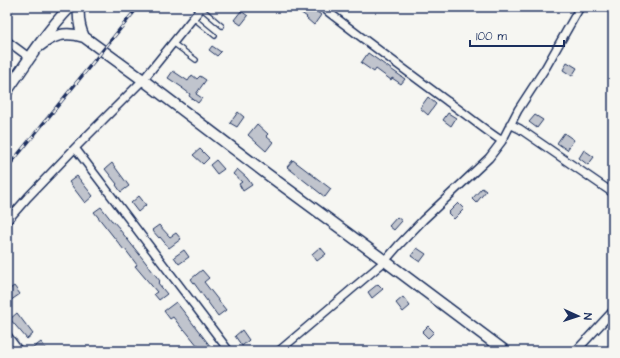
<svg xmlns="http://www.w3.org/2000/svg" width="620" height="358" viewBox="0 0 620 358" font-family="'Architects Daughter',sans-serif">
<rect width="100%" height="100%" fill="#f6f6f2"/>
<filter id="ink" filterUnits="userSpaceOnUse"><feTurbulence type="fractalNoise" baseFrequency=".025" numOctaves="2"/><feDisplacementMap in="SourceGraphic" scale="8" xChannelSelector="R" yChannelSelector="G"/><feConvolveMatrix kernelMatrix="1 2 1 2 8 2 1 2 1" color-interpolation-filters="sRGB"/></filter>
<g filter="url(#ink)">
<path fill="#c0c4cd" stroke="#1b2f5e" d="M 300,7 L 311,7 L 321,15 L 314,25 L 306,18 L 307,17 L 297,10 Z
M 241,11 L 248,16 L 241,25 L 234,20 Z
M 212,46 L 221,52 L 217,56 L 209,50 Z
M 368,53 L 405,79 L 401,84 L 392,78 L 391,80 L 376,69 L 374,72 L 361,63 Z
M 567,62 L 577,68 L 572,76 L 563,70 Z
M 173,71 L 188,81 L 192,75 L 197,79 L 200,76 L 206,80 L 196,94 L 202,98 L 198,103 L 189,96 L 190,94 L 182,88 L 183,88 L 168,78 Z
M 428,97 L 436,104 L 428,115 L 420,108 Z
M 238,112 L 244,117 L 237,127 L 230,123 Z
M 448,113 L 456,118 L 451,126 L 443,120 Z
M 535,115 L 543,120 L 537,128 L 529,122 Z
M 257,124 L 268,134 L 266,136 L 273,142 L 266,151 L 248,135 Z
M 564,133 L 574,140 L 567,150 L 557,143 Z
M 200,149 L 209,158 L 203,164 L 193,155 Z
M 584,150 L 594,157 L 588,165 L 579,158 Z
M 216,160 L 224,169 L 217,174 L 210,165 Z
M 293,160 L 331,189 L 325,197 L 287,167 Z
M 112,163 L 129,186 L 121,192 L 116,185 L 117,184 L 105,169 Z
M 237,169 L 247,178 L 252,185 L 243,191 L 239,184 L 242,182 L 233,174 Z
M 77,176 L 93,196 L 85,203 L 69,182 Z
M 482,188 L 486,191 L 476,203 L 472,199 Z
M 139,196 L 146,205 L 138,212 L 131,203 Z
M 458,203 L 464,209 L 454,219 L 448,213 Z
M 101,207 L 112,221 L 113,221 L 120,229 L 120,230 L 143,259 L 160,281 L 158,283 L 167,294 L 159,300 L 154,294 L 157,292 L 135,266 L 137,265 L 125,249 L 124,250 L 94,212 Z
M 397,217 L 402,221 L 394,230 L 389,226 Z
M 159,225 L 170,237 L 176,233 L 181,239 L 169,248 L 160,237 L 159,238 L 152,230 Z
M 320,247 L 326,254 L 317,261 L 312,254 Z
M 417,248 L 426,254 L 420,262 L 411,256 Z
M 184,250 L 189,257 L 179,264 L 174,257 Z
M 202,270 L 209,278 L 204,282 L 226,310 L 218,316 L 191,279 Z
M 378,284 L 383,289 L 372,298 L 368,292 Z
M 14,286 L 20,294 L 7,303 L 7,291 Z
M 403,297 L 410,306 L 403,312 L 396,303 Z
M 176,302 L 187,316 L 214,351 L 202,351 L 185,330 L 184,331 L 173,317 L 170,319 L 164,311 Z
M 17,313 L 33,334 L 27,339 L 10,319 Z
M 428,326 L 434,332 L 428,338 L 422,332 Z
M 242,330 L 249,340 L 242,346 L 235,336 Z
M 41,342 L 48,351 L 36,351 L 33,348 Z"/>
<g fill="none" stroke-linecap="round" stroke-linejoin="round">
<defs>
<path id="lane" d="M 201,8 L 222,26
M 7,12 L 11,7
M 193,18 L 215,36
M 173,43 L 196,60"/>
<path id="street" d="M 322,7 C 363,39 405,70 447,101 C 466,114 483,129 502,141
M 7,41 L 30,58
M 510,124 L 520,129 L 613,193
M 75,148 L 229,351
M 7,221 L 28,197 L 75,148 L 143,80 L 202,7
M 7,335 L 19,351
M 279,351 L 385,261 L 398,246 L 423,220 L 489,158 L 502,141 L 518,110 L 546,67 L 580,7
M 576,351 L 613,311"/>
<path id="secondary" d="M 79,7 C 78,18 79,27 84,37
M 38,47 C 54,35 64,31 84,37 L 143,80 L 267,174 L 385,261 L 505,351
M 7,91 C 27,62 46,32 70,7"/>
</defs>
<use href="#lane" stroke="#1b2f5e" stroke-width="6"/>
<use href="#street" stroke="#1b2f5e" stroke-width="10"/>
<use href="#secondary" stroke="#1b2f5e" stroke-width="13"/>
<use href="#lane" stroke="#f6f6f2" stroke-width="3.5"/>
<use href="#street" stroke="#f6f6f2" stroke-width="7"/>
<use href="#secondary" stroke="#f6f6f2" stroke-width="10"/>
<defs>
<path id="rail" d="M 7,168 L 138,7"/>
</defs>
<use href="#rail" stroke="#1b2f5e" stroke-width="3.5"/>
<use href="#rail" stroke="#f6f6f2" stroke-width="2" stroke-dasharray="6" stroke-linecap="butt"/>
</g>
</g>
<rect width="620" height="358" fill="none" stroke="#f6f6f2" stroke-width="24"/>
<rect x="12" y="12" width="596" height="334" fill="none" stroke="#1b2f5e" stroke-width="1.5" filter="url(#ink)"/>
<g transform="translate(578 316) rotate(93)" stroke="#f6f6f2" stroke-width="3" paint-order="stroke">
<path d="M0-3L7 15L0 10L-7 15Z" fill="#1b2f5e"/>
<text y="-6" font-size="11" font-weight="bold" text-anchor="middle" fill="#1b2f5e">N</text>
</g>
<path d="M470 40v6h94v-6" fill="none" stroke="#1b2f5e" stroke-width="2"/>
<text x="476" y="40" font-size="12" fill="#1b2f5e" stroke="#f6f6f2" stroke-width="3" paint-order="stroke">100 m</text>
</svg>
